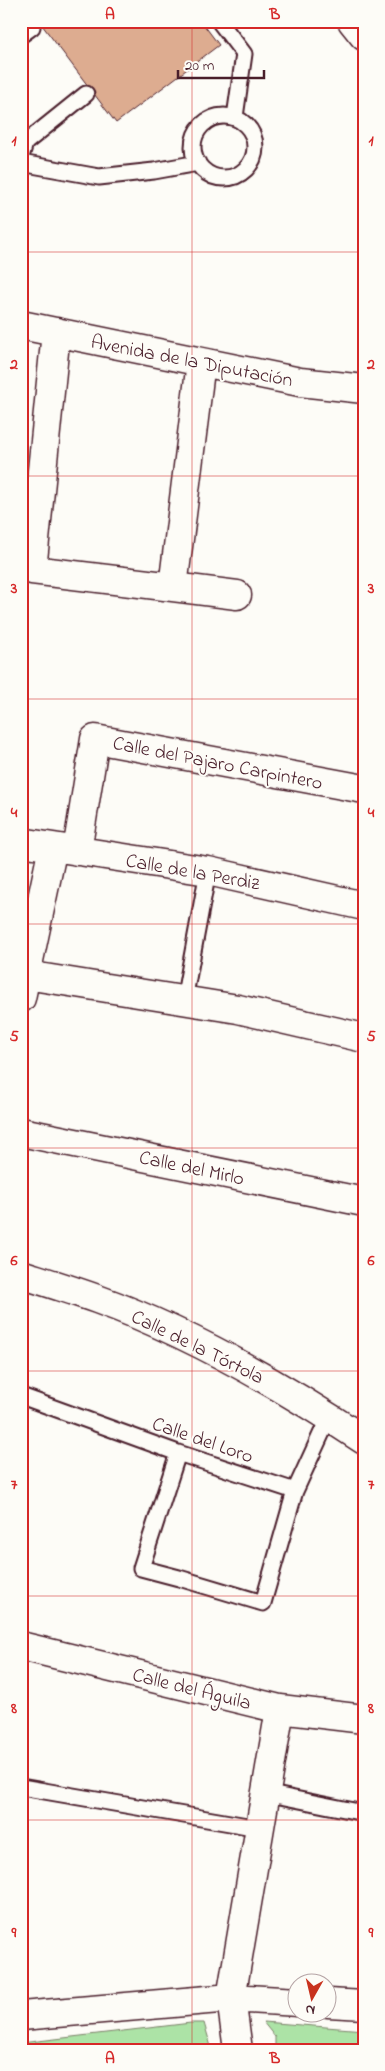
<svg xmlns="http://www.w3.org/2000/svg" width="385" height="2071" viewBox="0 0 385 2071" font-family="'Indie Flower',sans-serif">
<rect width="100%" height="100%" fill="#fdfcf7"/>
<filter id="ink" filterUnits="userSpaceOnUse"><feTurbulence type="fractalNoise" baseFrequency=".02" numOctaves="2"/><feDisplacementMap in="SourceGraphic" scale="10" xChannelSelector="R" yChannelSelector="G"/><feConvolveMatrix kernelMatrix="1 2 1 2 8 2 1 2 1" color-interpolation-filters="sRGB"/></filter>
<g filter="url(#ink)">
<path fill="#ace3a6" stroke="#7b8168" d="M 263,2022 L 364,2030 L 364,2050 L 275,2050 L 275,2037 Z
M 191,2023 L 204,2023 L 212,2050 L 21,2050 L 21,2043 Z"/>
<path fill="#ddac90" stroke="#4a1f2b" d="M 39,21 L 201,21 L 219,45 L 116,123 Z"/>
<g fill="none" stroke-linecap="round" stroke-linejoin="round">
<defs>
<path id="service" d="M 219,21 L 244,54 L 235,117
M 21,35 L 32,27
M193 147a31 31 0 1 1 62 0a31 31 0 1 1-62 0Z
M 21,157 L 25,143 L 86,94
M 21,163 L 99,177 L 154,171 L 198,163
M 184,1000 L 208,871
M 21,1396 L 178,1453 L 295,1491 L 329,1417
M 178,1453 L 141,1568 L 179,1578 L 263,1603 L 295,1491
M 21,1787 L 259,1828
M 265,1793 L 364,1813"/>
<path id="minor" d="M 21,325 L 300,382 L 364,389
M 56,332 L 32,570 L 173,587 L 201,362
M 173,587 L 237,595
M 21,842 L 208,871 L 364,906
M 77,851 L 95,739 L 364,789
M 26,975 L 238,1009 L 364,1038
M 21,998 L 53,847
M 21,1132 L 364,1202
M 21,1274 C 46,1282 72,1290 97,1299 C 191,1333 281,1385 364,1440
M 21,1646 L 280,1709 L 364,1719
M 328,2003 L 364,2005
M 21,2016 L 231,1998 L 298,2002
M 238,2050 L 231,1998 L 280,1709"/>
<path id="tertiary" d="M 352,21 L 364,36"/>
</defs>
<use href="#service" stroke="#4a1f2b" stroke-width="19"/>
<use href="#minor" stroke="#4a1f2b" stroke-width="31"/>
<use href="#tertiary" stroke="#4a1f2b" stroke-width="31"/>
<use href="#service" stroke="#fdfcf7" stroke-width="15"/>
<use href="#minor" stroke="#fdfcf7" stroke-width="28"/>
<use href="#tertiary" stroke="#fdfcf7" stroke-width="28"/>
</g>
</g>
<path fill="none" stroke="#d62828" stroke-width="1" stroke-opacity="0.55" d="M 192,21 L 192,2050M 21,252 L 364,252M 21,476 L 364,476M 21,699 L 364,699M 21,924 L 364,924M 21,1148 L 364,1148M 21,1371 L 364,1371M 21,1596 L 364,1596M 21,1820 L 364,1820"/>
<g text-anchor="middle" stroke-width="4" stroke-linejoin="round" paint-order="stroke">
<g font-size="20" fill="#4a1f2b" stroke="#fdfcf7">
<text transform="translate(192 360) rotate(11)" y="7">Avenida de la Diputación</text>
<text transform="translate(218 762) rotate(11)" y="7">Calle del Pajaro Carpintero</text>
<text transform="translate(193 871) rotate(10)" y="7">Calle de la Perdiz</text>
<text transform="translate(192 1167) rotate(12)" y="7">Calle del Mirlo</text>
<text transform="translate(198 1346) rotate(26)" y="7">Calle de la Tórtola</text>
<text transform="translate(203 1439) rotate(19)" y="7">Calle del Loro</text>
<text transform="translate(192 1688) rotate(14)" y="7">Calle del Águila</text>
</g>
</g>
<rect width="385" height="2071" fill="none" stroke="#fdfcf7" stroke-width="55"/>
<g transform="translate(312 1998) rotate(188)"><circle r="24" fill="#fdfcf7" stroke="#b5a4a5"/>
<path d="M0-4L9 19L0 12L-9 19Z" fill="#c8321e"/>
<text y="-8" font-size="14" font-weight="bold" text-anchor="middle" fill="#4a1f2b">N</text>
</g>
<path d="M178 70v8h86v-8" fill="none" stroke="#4a1f2b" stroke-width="2.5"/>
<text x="185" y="70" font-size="15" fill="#4a1f2b" stroke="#fdfcf7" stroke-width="4" paint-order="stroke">20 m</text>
<rect x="28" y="28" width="330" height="2016" fill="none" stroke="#d62828" stroke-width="2"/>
<g font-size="16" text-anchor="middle" font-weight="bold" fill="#d62828">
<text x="110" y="19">A</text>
<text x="275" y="19">B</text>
<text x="14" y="145">1</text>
<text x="371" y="145">1</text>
<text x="14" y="369">2</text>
<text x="371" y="369">2</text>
<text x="14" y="593">3</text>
<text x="371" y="593">3</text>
<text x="14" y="817">4</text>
<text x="371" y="817">4</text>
<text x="14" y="1041">5</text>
<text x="371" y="1041">5</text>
<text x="14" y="1265">6</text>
<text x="371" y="1265">6</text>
<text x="14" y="1489">7</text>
<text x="371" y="1489">7</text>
<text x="14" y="1713">8</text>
<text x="371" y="1713">8</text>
<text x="14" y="1937">9</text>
<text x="371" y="1937">9</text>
<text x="110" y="2063">A</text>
<text x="275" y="2063">B</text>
</g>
</svg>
